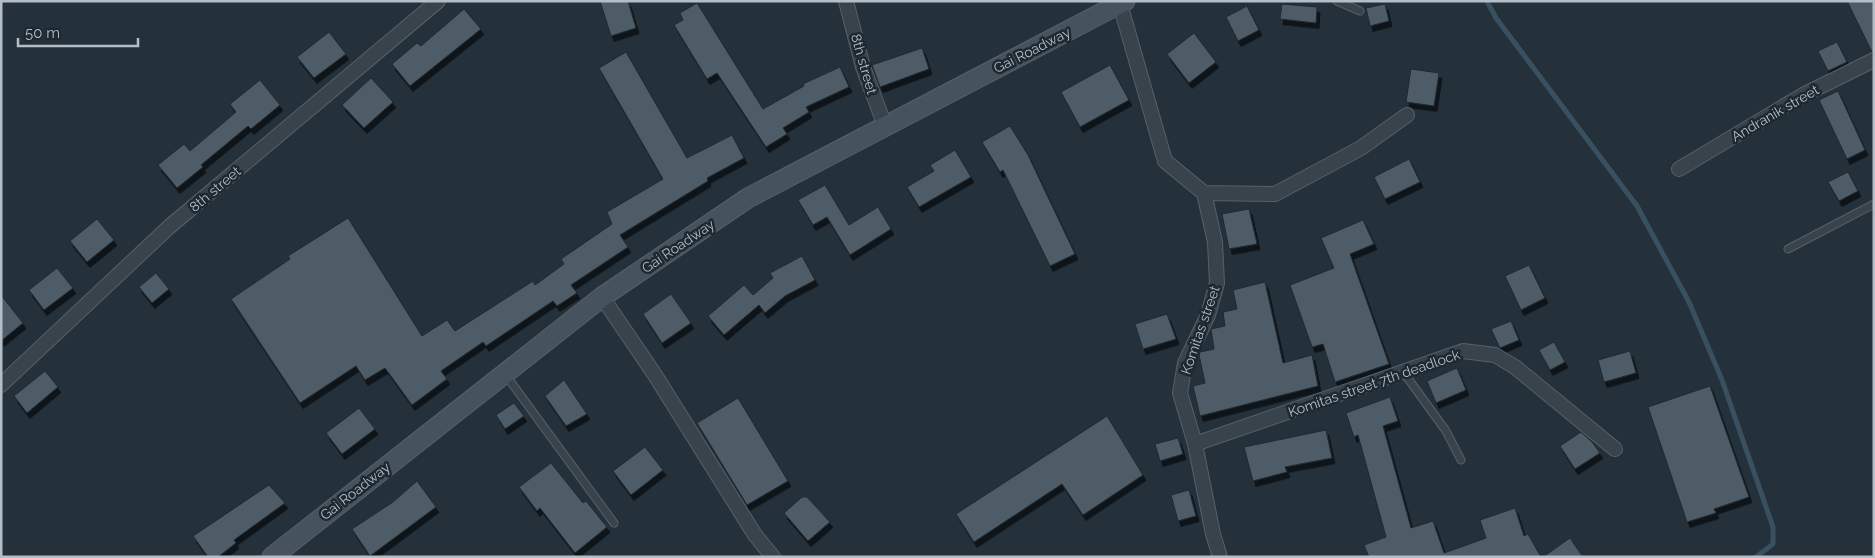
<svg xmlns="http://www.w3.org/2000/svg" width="1875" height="558" viewBox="0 0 1875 558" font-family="Raleway,sans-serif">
<defs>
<filter id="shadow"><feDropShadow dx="3" dy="5.5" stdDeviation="0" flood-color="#0009"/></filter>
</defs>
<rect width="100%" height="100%" fill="#24313b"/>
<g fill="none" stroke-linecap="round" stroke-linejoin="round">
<path stroke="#395061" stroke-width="5" d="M 1487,1 L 1496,18 L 1637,206 L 1689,302 L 1722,380 L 1773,527 L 1773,544 L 1756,557"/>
</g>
<path fill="#4e5c66" stroke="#1f2a32" filter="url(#shadow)" d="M 600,1 L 628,1 L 636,28 L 611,36 Z
M 1847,1 L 1874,1 L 1874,51 L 1872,52 Z
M 697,3 L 763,109 L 804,86 L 803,84 L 840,67 L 849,87 L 806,107 L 809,112 L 783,128 L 787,134 L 766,147 L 717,73 L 707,79 L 674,25 L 683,20 L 680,13 Z
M 1282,4 L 1317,7 L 1316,23 L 1280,19 Z
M 1385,4 L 1389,21 L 1370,26 L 1366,8 Z
M 1247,6 L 1259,30 L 1238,41 L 1226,17 Z
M 464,9 L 481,29 L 410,86 L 392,64 L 417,43 L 421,46 Z
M 329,32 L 346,54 L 314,78 L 297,57 Z
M 1194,33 L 1216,62 L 1189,83 L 1167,54 Z
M 1837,42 L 1847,62 L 1828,71 L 1818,51 Z
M 922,48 L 929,69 L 880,87 L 872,65 Z
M 626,52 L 687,158 L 732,135 L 744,158 L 707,178 L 708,181 L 620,235 L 628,247 L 571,285 L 577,293 L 557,306 L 553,301 L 486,346 L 483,342 L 441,371 L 447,379 L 412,405 L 385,368 L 365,380 L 356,366 L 300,403 L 231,299 L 290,259 L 288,256 L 348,218 L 422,336 L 447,320 L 455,331 L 533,281 L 535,285 L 564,264 L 561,259 L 612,224 L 607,212 L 663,179 L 599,68 Z
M 1110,65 L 1129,100 L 1080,127 L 1061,92 Z
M 1411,69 L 1439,73 L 1434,106 L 1406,102 Z
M 371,78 L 393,102 L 364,128 L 342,105 Z
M 260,80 L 280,105 L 251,129 L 248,126 L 201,165 L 203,167 L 177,188 L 158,165 L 184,144 L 190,151 L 236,112 L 230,104 Z
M 1838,91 L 1865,150 L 1847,159 L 1819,100 Z
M 1010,126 L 1028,155 L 1075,254 L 1050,266 L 1003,170 L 1000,172 L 982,142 Z
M 955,150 L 971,177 L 919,207 L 907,187 L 934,171 L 930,165 Z
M 1409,159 L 1420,182 L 1385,199 L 1374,177 Z
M 1848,172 L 1858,191 L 1839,201 L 1828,182 Z
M 825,185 L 849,225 L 878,207 L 891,229 L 850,255 L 827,217 L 813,225 L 798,200 Z
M 1249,209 L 1257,244 L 1229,249 L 1222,214 Z
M 97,219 L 114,240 L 87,262 L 70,241 Z
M 1363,220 L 1374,244 L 1350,254 L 1389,364 L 1335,382 L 1323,344 L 1312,347 L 1290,285 L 1334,268 L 1321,238 Z
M 802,256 L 815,280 L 785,296 L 765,313 L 759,305 L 724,335 L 708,316 L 744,285 L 753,295 L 773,278 L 770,273 Z
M 1529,265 L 1545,298 L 1521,310 L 1505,276 Z
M 57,268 L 73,288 L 44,310 L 29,290 Z
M 156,273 L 169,289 L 152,303 L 139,287 Z
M 1265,282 L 1283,363 L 1312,355 L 1318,386 L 1200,416 L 1193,386 L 1205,383 L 1199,355 L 1200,352 L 1214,349 L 1211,329 L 1225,326 L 1223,312 L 1237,309 L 1233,290 Z
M 671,294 L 691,323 L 662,343 L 643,314 Z
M 1,295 L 23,323 L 1,341 Z
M 1167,314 L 1176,339 L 1143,349 L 1135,324 Z
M 1511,321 L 1519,340 L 1500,348 L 1491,329 Z
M 1554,342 L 1565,362 L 1550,370 L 1539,350 Z
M 1630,351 L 1636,373 L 1604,382 L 1598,360 Z
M 1457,368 L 1466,390 L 1436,403 L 1427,381 Z
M 45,371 L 58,387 L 27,413 L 14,396 Z
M 564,380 L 587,414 L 566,426 L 545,396 Z
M 1710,386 L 1749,497 L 1714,509 L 1716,513 L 1687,522 L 1648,407 Z
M 1390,397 L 1398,421 L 1383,426 L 1411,528 L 1433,521 L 1444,553 L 1486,538 L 1480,520 L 1515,508 L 1524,536 L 1528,534 L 1541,557 L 1369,557 L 1364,545 L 1386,537 L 1358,435 L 1354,437 L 1346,413 Z
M 738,398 L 788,481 L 747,505 L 697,423 Z
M 514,403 L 524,416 L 505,429 L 496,415 Z
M 359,408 L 375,429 L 342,454 L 326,433 Z
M 1107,416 L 1143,475 L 1083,515 L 1062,484 L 974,542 L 956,514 Z
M 1326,430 L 1332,458 L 1285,467 L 1287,472 L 1253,481 L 1244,447 Z
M 1581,432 L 1592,442 L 1600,453 L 1575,469 L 1560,446 Z
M 1178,438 L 1183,454 L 1160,461 L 1155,444 Z
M 645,447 L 663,470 L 631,495 L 613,471 Z
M 551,463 L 583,503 L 586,501 L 607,527 L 575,553 L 540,508 L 537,511 L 519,487 Z
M 417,481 L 436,507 L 370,556 L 352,529 L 393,502 Z
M 269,485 L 285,503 L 234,540 L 236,543 L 218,557 L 208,557 L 193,536 Z
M 1189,490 L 1196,516 L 1178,521 L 1171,495 Z
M 802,497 L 807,497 L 830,522 L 808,541 L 784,513 Z
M 1570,538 L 1583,557 L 1543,557 Z"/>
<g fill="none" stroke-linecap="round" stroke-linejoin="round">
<defs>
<path id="lane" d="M 1337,1 L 1360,11
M 1788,249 L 1874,204
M 1404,373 L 1446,431 L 1461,460
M 505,374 L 614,523"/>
<path id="street" d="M 846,1 L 863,67 L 885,126
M 1120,4 L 1165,161 L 1204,193 L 1215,242 L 1217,283 L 1208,315 L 1185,363 L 1180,393 L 1195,444 L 1213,534 L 1220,557
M 1679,169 L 1803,95 L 1874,60
M 1204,193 L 1275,194 L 1361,148 L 1407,115
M 602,297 L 655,375 L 755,535 L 773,557
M 1,385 L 169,227 L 438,1
M 1195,444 L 1463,351 L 1495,355 L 1515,367 L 1615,449"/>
<path id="secondary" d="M 272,557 L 602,297 L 748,198 L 1125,1"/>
</defs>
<use href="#lane" stroke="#566169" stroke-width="9"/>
<use href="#street" stroke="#566169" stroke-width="16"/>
<use href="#secondary" stroke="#566169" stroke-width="21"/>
<use href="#lane" stroke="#38434b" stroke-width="7"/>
<use href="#street" stroke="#38434b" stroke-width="14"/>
<use href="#secondary" stroke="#46535e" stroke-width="19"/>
</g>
<g text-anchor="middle" stroke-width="5" stroke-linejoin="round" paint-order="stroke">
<g font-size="14" fill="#b4bec7" stroke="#1d2830">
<text transform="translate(1032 50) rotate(-27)" y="5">Gai Roadway</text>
<text transform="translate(864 64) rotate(74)" y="5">8th street</text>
<text transform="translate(1775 113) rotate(-30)" y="5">Andranik street</text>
<text transform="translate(215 189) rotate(-40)" y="5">8th street</text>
<text transform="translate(678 246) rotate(-34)" y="5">Gai Roadway</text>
<text transform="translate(1200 330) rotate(-71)" y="5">Komitas street</text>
<text transform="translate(1374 383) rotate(-19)" y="5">Komitas street 7th deadlock</text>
<text transform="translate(355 491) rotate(-38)" y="5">Gai Roadway</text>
</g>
</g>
<rect width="1875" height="558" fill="none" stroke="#b4bec7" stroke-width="5"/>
<path d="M18 38v8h120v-8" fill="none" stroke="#b4bec7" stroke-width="2.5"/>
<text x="25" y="38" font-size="15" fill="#b4bec7" stroke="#1d2830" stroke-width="4" paint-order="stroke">50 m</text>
</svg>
